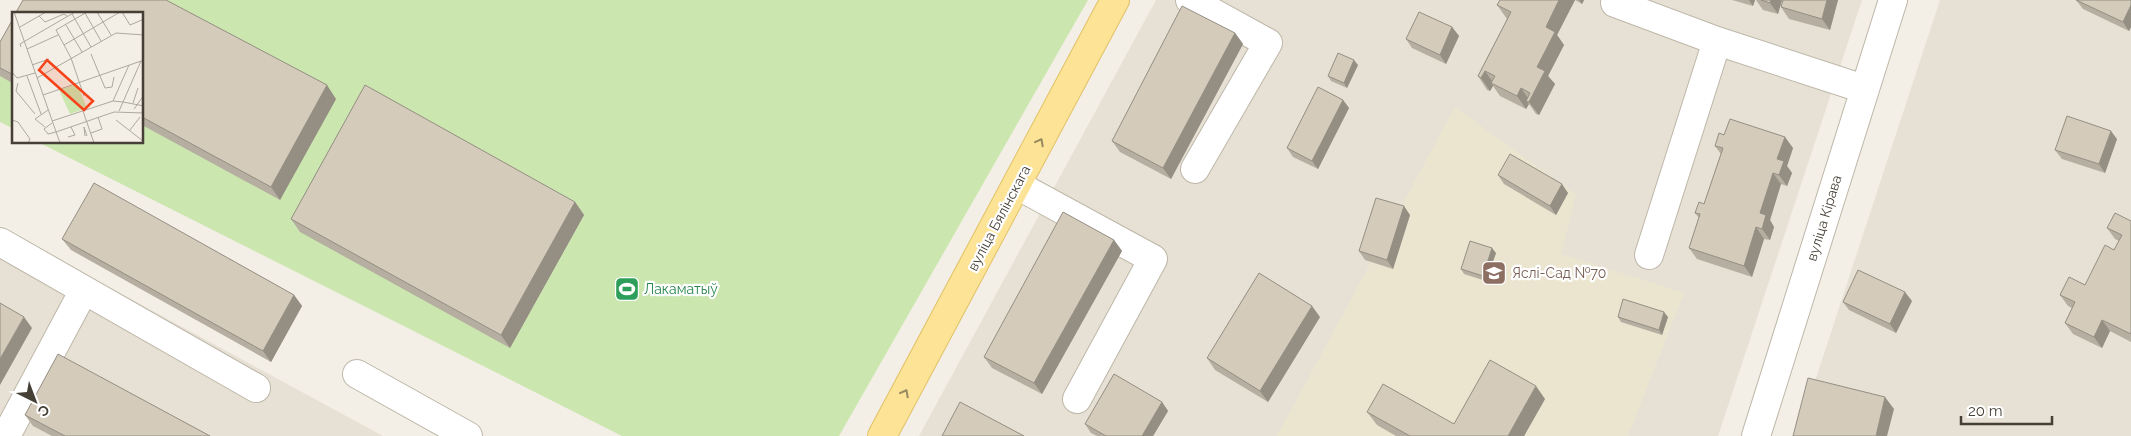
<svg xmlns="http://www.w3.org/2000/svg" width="2131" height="436" viewBox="0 0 2131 436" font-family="Raleway,sans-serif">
<rect width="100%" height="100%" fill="#f3efe6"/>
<path fill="#e6e1d4" d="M 1156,0 L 1862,0 L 1718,436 L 919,436 Z
M 1940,0 L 2131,0 L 2131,436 L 1797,436 Z
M 0,228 L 383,436 L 0,436 Z"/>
<path fill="#ebe5d0" d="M 1455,107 L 1576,195 L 1561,254 L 1684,293 L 1628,436 L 1277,436 Z"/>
<path fill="#cbe6af" d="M 39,0 L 1088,0 L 839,436 L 622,436 L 40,143 L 142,142 L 142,14 L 31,14 Z
M 14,47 L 14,129 L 0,122 L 0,73 Z"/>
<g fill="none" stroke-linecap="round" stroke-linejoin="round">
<defs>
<path id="minor" d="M 1190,0 L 1268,43 L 1195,169
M 1616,0 L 1615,3 L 1717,41 L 1864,89
M 1017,185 L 1153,259 L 1077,399
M 0,242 L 256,388
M 1649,255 L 1717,41
M 357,374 L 468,436
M 6,436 L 84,290
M 1756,436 L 1893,0"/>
<path id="major" d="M 882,436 L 1115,0"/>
</defs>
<use href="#minor" stroke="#beb7a9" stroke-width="30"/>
<use href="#major" stroke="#e1c165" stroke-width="30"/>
<use href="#minor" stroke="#fff" stroke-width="28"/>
<use href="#major" stroke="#fce395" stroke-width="28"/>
</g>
<path fill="#b6afa1" d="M 1500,0 L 1584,0 L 1582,4 L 1575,0 L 1557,35 L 1564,45 L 1548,76 L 1555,84 L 1539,115 L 1536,114 L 1529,104 L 1526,109 L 1500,96 L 1493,86 L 1490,91 L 1487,90 L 1478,76 L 1507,19 L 1497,5 Z
M 1732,0 L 1755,0 L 1753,6 Z
M 1756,0 L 1782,0 L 1778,14 L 1763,10 Z
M 1783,0 L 1838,0 L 1830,30 L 1789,19 L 1781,7 Z
M 2076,0 L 2131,0 L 2131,27 L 2129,31 L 2083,9 Z
M 142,14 L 336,99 L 280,200 L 142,125 Z
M 14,17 L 14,84 L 0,76 L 0,42 Z
M 1452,27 L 1459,36 L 1446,64 L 1412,48 L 1406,39 Z
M 1235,33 L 1243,44 L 1171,179 L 1120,152 L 1112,141 Z
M 1358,65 L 1347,88 L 1331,81 L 1328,76 Z
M 1343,100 L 1349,108 L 1318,169 L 1293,157 L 1287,148 Z
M 1724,135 L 1793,148 L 1787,166 L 1792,173 L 1787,186 L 1781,184 L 1770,220 L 1774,227 L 1770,240 L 1764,239 L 1752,277 L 1697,259 L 1689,248 L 1699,218 L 1695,213 L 1704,204 L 1721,154 L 1715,146 Z
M 2117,139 L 2105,173 L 2062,159 L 2055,150 Z
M 1498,175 L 1568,193 L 1556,215 L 1504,184 Z
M 575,202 L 584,215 L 510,348 L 300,232 L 291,219 Z
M 1410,215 L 1393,269 L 1365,260 L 1359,251 Z
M 2131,221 L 2131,342 L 2110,331 L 2102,348 L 2073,334 L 2065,323 L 2072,308 L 2068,306 L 2060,295 L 2085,285 L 2114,250 L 2119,241 L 2115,239 L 2107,228 Z
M 62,239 L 294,295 L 302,306 L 271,362 L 71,250 Z
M 1114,240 L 1122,251 L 1042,394 L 992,368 L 984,357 Z
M 1496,253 L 1486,281 L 1464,274 L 1461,269 Z
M 1912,301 L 1896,333 L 1849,310 L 1843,302 Z
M 1320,317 L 1268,402 L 1215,370 L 1207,358 Z
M 1618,317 L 1668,317 L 1662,335 L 1621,322 Z
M 1545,399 L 1524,436 L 1396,436 L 1377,425 L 1367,412 L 1454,424 Z
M 1162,402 L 1168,411 L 1153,436 L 1097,436 L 1091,433 L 1085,424 Z
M 25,415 L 210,436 L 52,436 L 33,426 Z"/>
<path fill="#948e83" d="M 1559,0 L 1575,0 L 1557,35 L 1564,45 L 1548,76 L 1555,84 L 1539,115 L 1529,102 L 1526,101 L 1529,104 L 1526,109 L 1517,96 L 1521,88 L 1530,101 L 1546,27 Z
M 1579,0 L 1584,0 L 1582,4 Z
M 1749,0 L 1755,0 L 1753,6 Z
M 1771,0 L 1782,0 L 1778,14 L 1770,3 Z
M 1827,0 L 1838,0 L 1830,30 L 1822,19 Z
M 2131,5 L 2131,27 L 2129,31 L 2123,22 Z
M 1452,27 L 1459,36 L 1446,64 L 1440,55 Z
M 1235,33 L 1243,44 L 1171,179 L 1163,168 Z
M 1354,60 L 1358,65 L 1347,88 L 1344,83 Z
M 1485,71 L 1494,84 L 1491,83 L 1493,86 L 1490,91 L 1481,78 Z
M 327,85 L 336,99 L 280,200 L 271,187 Z
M 1343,100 L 1349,108 L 1318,169 L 1312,161 Z
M 2111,131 L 2117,139 L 2105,173 L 2099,164 Z
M 1785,137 L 1793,148 L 1787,166 L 1792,173 L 1787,186 L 1779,175 L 1777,159 Z
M 1773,173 L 1781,184 L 1770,220 L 1774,227 L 1770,240 L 1762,229 L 1760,213 Z
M 1562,184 L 1568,193 L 1556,215 L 1550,206 Z
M 575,202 L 584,215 L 510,348 L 501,335 Z
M 1404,206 L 1410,215 L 1393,269 L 1387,260 Z
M 1756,227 L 1764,239 L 1752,277 L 1744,266 Z
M 1114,240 L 1122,251 L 1042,394 L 1034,383 Z
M 1492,248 L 1496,253 L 1486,281 L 1483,276 Z
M 1905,292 L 1912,301 L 1896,333 L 1890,324 Z
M 294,295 L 302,306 L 271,362 L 263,351 Z
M 1312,306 L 1320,317 L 1268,402 L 1260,391 Z
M 1664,312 L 1668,317 L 1662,335 L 1659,330 Z
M 24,317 L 32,328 L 0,385 L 0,359 Z
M 2102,320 L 2110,331 L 2102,348 L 2094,337 Z
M 1536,386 L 1545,399 L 1524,436 L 1508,436 Z
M 1885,397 L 1894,409 L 1887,436 L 1876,436 Z
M 1162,402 L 1168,411 L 1153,436 L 1142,436 Z"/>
<path fill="#d4cbbb" stroke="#948e83" d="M 23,0 L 166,0 L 327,85 L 271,187 L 142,117 L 142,14 L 15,14 Z
M 1500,0 L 1559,0 L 1546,27 L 1555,32 L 1537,67 L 1545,71 L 1529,102 L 1526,101 L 1530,93 L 1521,88 L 1517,96 L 1491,83 L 1495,76 L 1485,71 L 1481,78 L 1478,76 L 1511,12 L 1497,5 Z
M 1761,0 L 1771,0 L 1770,3 Z
M 1783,0 L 1827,0 L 1822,19 L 1781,7 Z
M 2076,0 L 2131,0 L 2131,5 L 2123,22 Z
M 1182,6 L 1235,33 L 1163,168 L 1112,141 Z
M 1419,12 L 1452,27 L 1440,55 L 1406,39 Z
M 14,17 L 14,75 L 0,68 L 0,42 Z
M 1338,53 L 1354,60 L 1344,83 L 1328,76 Z
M 365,85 L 575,202 L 501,335 L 291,219 Z
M 1318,87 L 1343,100 L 1312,161 L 1287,148 Z
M 2067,116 L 2111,131 L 2099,164 L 2055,150 Z
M 1730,119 L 1785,137 L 1777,159 L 1784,161 L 1779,175 L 1773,173 L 1760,213 L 1766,215 L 1762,229 L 1756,227 L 1744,266 L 1689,248 L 1700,214 L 1695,213 L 1699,202 L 1704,204 L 1723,148 L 1715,146 L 1719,133 L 1724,135 Z
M 1510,154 L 1562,184 L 1550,206 L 1498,175 Z
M 94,183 L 294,295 L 263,351 L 62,239 Z
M 1376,198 L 1404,206 L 1387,260 L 1359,251 Z
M 1063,212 L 1114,240 L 1034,383 L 984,357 Z
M 2115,213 L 2131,221 L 2131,334 L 2102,320 L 2094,337 L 2065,323 L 2075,302 L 2060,295 L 2069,277 L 2085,285 L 2105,245 L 2114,250 L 2122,235 L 2107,228 Z
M 1470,241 L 1492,248 L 1483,276 L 1461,269 Z
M 1858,270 L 1905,292 L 1890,324 L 1843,302 Z
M 1259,273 L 1312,306 L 1260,391 L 1207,358 Z
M 1623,299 L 1664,312 L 1659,330 L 1618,317 Z
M 0,303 L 24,317 L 0,359 Z
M 58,354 L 210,436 L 65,436 L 25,415 Z
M 1490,360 L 1536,386 L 1508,436 L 1410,436 L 1367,412 L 1383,384 L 1454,424 Z
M 1114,374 L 1162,402 L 1142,436 L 1106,436 L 1085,424 Z
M 1808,378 L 1885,397 L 1876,436 L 1793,436 Z
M 960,402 L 1024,436 L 942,436 Z"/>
<defs><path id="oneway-chevron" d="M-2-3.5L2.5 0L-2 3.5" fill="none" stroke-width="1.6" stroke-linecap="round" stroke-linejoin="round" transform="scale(1.25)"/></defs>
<g stroke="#978960">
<use href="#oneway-chevron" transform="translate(1040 142) rotate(-62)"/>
<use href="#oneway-chevron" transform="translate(905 393) rotate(-62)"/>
</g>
<defs>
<symbol id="school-square" viewBox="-11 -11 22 22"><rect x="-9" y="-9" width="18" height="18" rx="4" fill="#8d6e63" stroke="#fff"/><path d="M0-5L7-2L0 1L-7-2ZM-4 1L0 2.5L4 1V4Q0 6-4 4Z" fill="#fff"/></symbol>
<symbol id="stadium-square" viewBox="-11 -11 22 22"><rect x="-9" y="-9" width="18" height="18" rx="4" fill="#2e9e5b" stroke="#fff"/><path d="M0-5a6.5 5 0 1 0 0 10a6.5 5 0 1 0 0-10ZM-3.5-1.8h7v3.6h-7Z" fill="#fff"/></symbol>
</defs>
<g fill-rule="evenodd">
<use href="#school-square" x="1480" y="259" width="28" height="28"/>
<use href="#stadium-square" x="613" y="275" width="28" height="28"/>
</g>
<g text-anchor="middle" stroke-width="4.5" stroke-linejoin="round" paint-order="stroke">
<g font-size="14" fill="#453f35" stroke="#fff">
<text transform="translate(999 218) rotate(-62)" y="5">вуліца Бялінскага</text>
<text transform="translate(1824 218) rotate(-73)" y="5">вуліца Кірава</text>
</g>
<g font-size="14" fill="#785e54" stroke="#fff" text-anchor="start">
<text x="1512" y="278">Яслі-Сад №70</text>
</g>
<g font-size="14" fill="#27864d" stroke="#fff" text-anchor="start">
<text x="644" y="294">Лакаматыў</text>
</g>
</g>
<g transform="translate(12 12)">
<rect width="131" height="131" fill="#f3efe6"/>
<path d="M 65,72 L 75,96 L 58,102 L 47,78 Z" fill="#cbe6af"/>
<path fill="none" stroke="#ada99f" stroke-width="1" d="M 2,0 L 48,131M 85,0 L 99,23M 110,0 L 118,13 L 132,7M 73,1 L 89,29M 60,2 L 79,35M 27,4 L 33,10 L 52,2 L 55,4M 54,13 L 70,40M 8,15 L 34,0M 52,33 L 108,0M 9,35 L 8,32 L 63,0M 15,37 L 46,23M 79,42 L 93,76 L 100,75 L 102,65M 59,46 L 44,18 L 75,0M 59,46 L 72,84M 129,49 L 111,90 L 132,94M 20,53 L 37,47M 0,60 L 5,66 L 23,61M 15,64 L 29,102M 25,66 L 104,21 L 132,23M 6,71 L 4,79 L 23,102M 31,83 L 132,48M 101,89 L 117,53M 121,91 L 126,76M 122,97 L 132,83M 71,99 L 82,131M 0,108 L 6,110 L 18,127 L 16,131M 104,108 L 131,129M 40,109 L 101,89 L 111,90 L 107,99M 40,111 L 32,117 L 36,122 L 44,120M 33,115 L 23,107 L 36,98M 118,118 L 128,105M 44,120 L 102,100 L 132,101M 79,121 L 90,117 L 86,105M 73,124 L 72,115 L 75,124M 56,125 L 63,123 L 59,115"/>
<path fill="#f6431a" fill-opacity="0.15" stroke="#f6431a" stroke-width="2.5" d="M 35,48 L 81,89 L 72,98 L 27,58 Z"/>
<rect width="131" height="131" fill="none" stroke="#453f35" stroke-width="2.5"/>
</g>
<g transform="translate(35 401) rotate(138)" stroke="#ffffff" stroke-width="4" paint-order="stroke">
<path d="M0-4L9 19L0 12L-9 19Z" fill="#453f35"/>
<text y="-8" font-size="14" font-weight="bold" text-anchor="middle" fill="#453f35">С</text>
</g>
<path d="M1961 416v8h91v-8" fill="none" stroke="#453f35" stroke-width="2.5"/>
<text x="1968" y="416" font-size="15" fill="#453f35" stroke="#ffffff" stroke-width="4" paint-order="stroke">20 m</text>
</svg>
